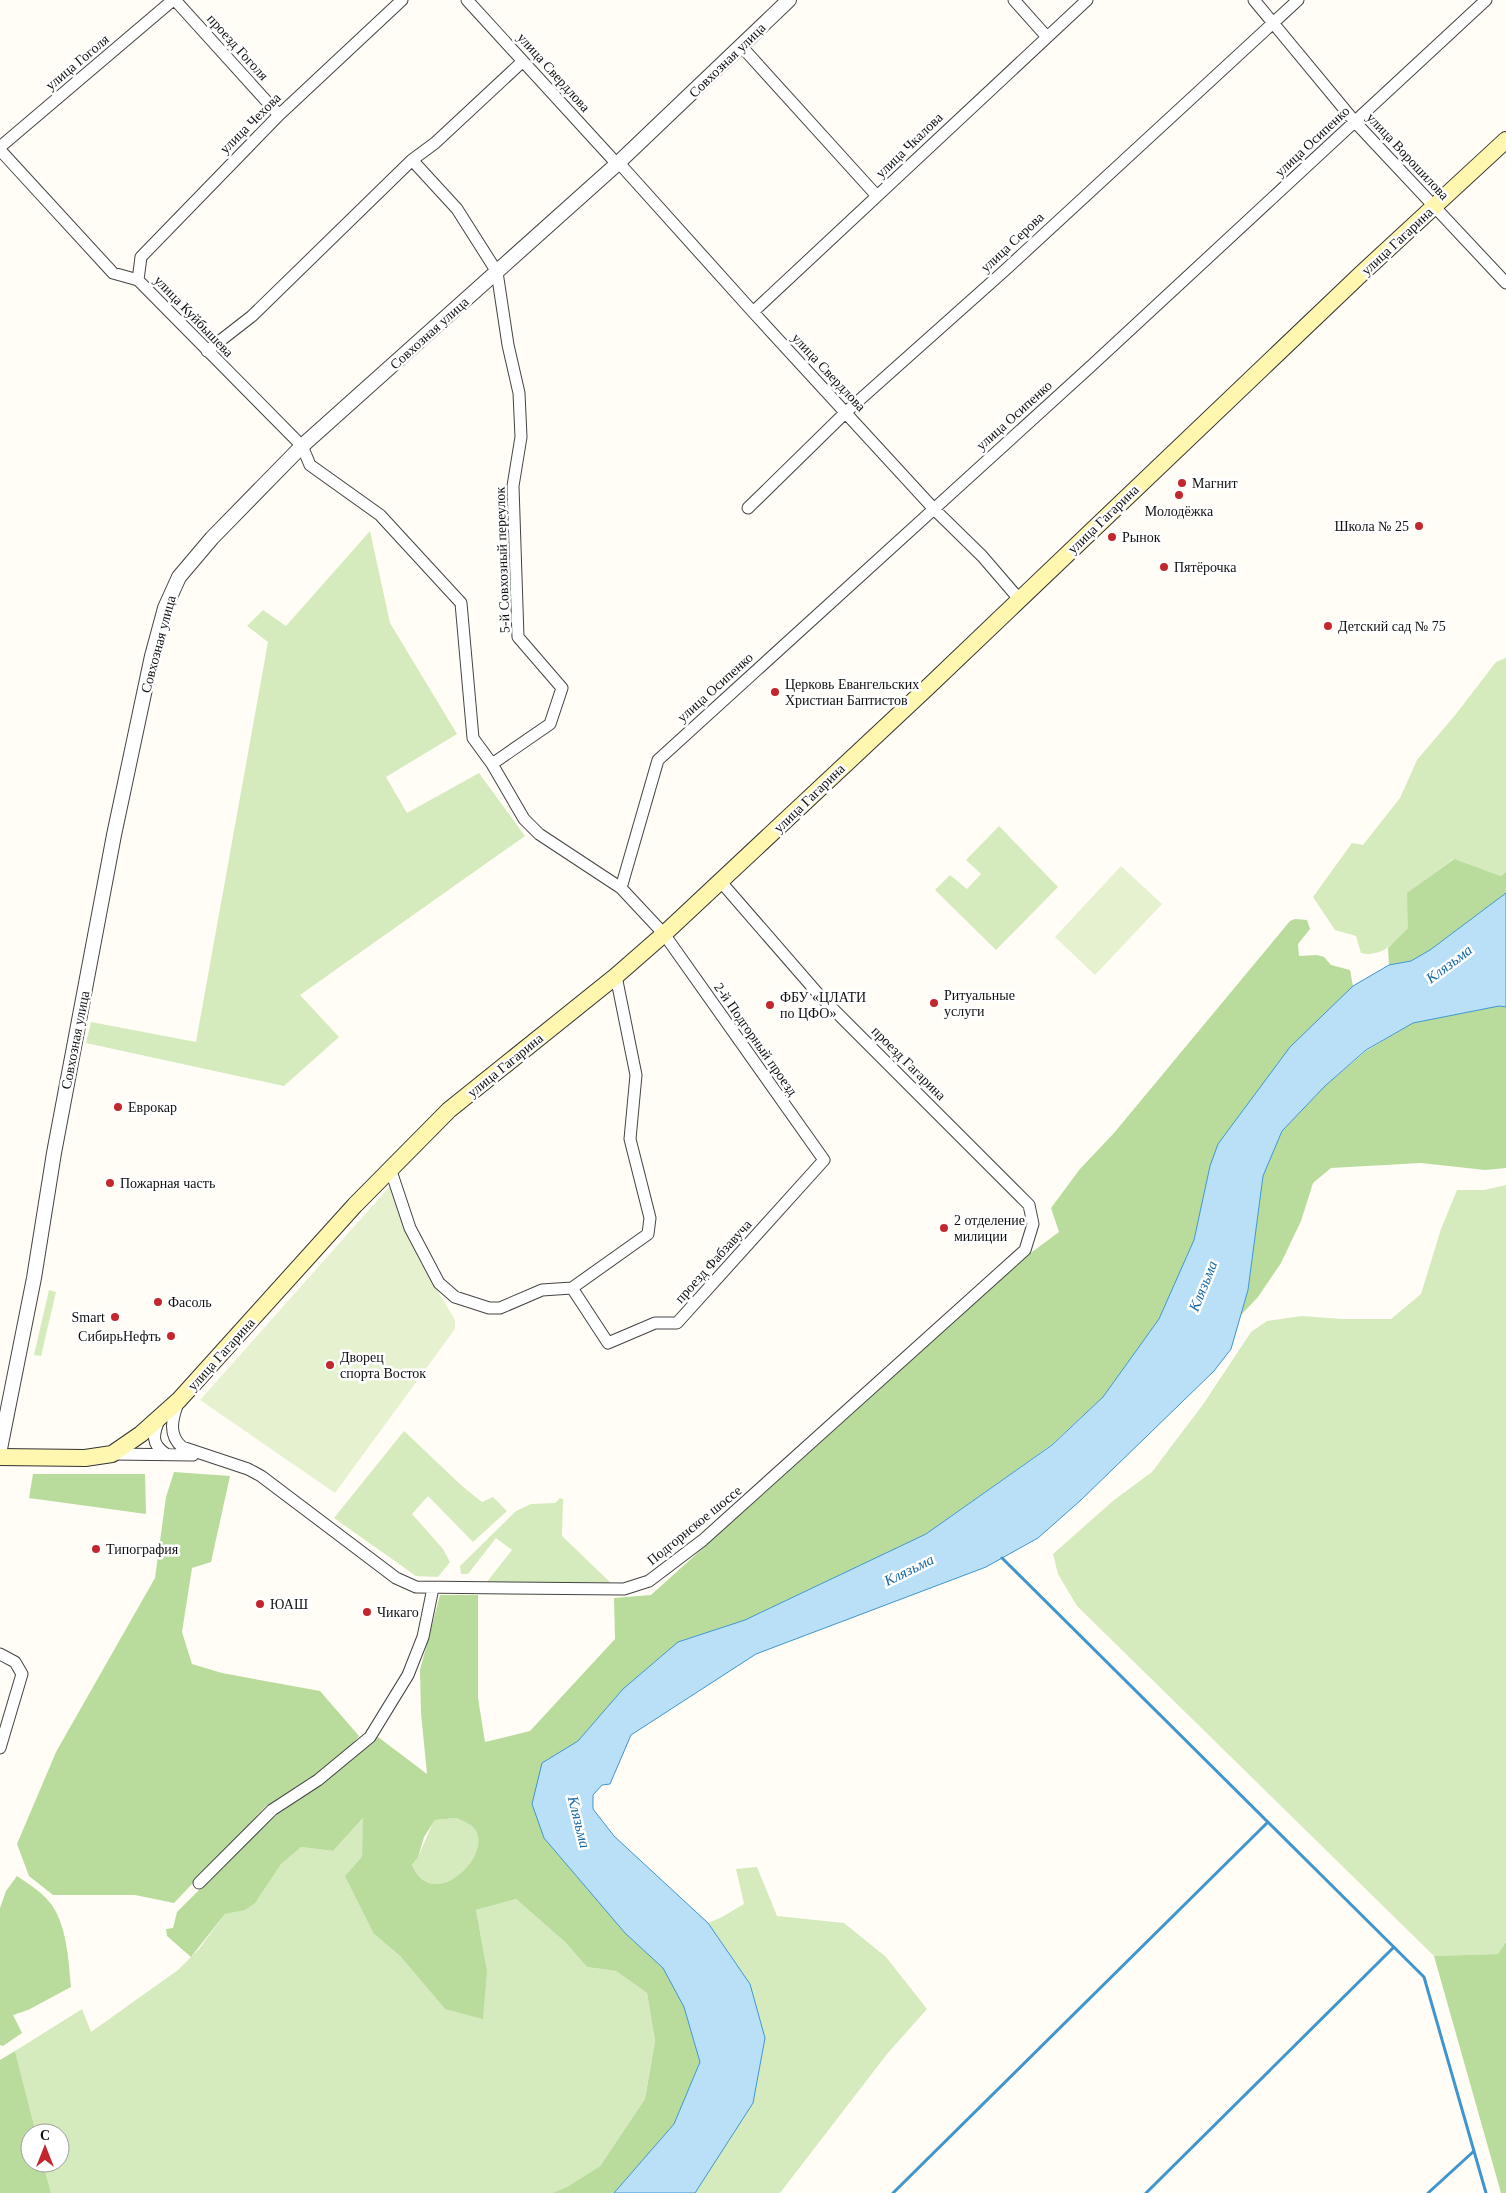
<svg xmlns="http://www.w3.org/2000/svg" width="1506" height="2193" viewBox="0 0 1506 2193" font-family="'Times New Roman',serif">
<rect width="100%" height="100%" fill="#fffdf5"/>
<path fill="#d5ebbd" d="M 370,531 L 390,623 L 457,734 L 386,777 L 407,813 L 479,773 L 525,836 L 300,995 L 339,1037 L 284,1086 L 86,1043 L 91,1022 L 196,1042 L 268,642 L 247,626 L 263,610 L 286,626 Z
M 1506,658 L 1506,872 L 1501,876 L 1453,859 L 1408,893 L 1408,928 C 1395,942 1382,958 1361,953 L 1356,936 L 1335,930 L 1313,897 L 1352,843 L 1363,845 L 1400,798 L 1417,760 L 1456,714 L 1496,662 Z
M 999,826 L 1058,887 L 996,950 L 935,890 L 950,875 L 967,889 L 981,874 L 966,860 Z
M 1506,1185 L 1506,1942 L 1498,1954 L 1434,1956 L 1077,1606 L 1058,1574 L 1053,1554 L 1114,1500 L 1152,1472 L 1204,1403 L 1251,1332 L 1267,1321 L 1302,1316 L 1342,1319 L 1391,1319 L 1421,1294 L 1441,1229 L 1457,1190 L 1484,1190 Z
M 49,1290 L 56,1292 L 41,1356 L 34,1355 Z
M 404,1431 L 462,1486 L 482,1502 L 493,1497 L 507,1511 L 473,1542 L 428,1496 L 412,1514 L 443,1549 L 450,1562 L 438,1577 L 416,1576 L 334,1518 Z
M 560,1498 L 563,1499 L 562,1536 L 612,1584 L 486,1583 L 512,1550 L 496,1538 L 468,1574 L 461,1574 L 460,1566 L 516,1511 L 531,1504 L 555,1503 Z
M 364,1817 L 362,1857 L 374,1934 L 400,1956 L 445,2009 L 487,1970 L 476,1910 L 516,1899 L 565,1942 L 587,1967 L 616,1971 L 647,1993 L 655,2041 L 645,2099 L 600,2166 L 567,2187 L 552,2193 L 51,2193 L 43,2163 L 60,2163 L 60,2133 L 36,2133 L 15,2051 L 82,2009 L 91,2032 L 178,1970 L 199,1949 L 225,1914 C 265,1906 258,1892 280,1865 C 286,1858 294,1852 301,1847 L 333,1851 Z
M 456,1818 C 462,1821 469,1823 474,1827 C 498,1851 433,1916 412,1865 C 422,1853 426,1835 435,1820 Z
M 757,1867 L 777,1916 L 844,1923 L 886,1957 L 927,2009 L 887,2054 L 780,2193 L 695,2193 L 753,2103 L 765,2038 L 750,1984 L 708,1923 L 722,1917 L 744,1904 L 736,1869 Z"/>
<path fill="#b9dc9c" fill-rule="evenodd" d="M 1454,859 L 1501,876 L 1506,872 L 1506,893 L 1430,950 L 1411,961 L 1389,965 L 1388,948 L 1408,928 L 1407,893 Z
M 1295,919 L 1307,920 L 1310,929 L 1298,944 L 1299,956 L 1317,955 L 1324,957 L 1331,965 L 1350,970 L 1353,986 L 1210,1166 L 1194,1240 L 1159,1319 L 1103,1397 L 1051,1445 L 926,1534 L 745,1620 L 678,1642 L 623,1689 L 578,1741 L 542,1763 L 544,1838 L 625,1933 L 663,1968 L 684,2007 L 700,2062 L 674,2124 L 614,2193 L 552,2193 L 567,2187 L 600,2166 L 645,2099 L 655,2041 L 647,1993 L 616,1971 L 587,1967 L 565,1942 L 516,1899 L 476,1910 L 487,1970 L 483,2019 L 445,2009 L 400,1956 L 374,1934 L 345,1876 L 362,1857 L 363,1818 L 333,1851 L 301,1847 L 281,1864 L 255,1903 L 245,1910 L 225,1914 L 191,1957 L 167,1936 L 166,1929 L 173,1928 L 177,1912 L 269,1820 L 322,1784 L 378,1737 L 427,1774 L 421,1713 L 420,1670 L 440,1595 L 478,1595 L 478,1698 L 485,1742 L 530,1731 L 615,1639 L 614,1598 L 651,1595 L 1028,1255 L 1059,1232 L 1051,1208 L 1080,1169 L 1114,1133 L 1290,921 ZM 456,1818 C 462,1821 469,1823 473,1827 C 498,1851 433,1916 412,1865 L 418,1857 L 424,1837 L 435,1820 Z
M 1499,1006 L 1506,1007 L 1506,1168 L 1485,1170 L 1421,1163 L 1331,1168 L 1313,1183 L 1301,1221 L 1281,1263 L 1258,1297 L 1240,1316 L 1248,1290 L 1263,1176 L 1282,1131 L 1325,1086 L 1366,1051 L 1413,1023 Z
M 174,1472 L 230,1476 L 211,1562 L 192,1568 L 182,1632 L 192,1664 L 222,1673 L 320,1691 L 359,1736 L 348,1749 L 313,1778 L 265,1807 L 174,1903 L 135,1895 L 53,1895 L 29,1876 L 17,1844 L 56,1752 L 155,1578 L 166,1497 Z
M 33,1474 L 145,1474 L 146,1514 L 29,1498 Z
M 17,1876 C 30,1885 47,1895 55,1910 C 67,1931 69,1964 71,1987 L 28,2010 L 13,2015 L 22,2033 L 3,2046 L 0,2045 L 0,1908 L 6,1891 Z
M 1506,1942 L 1506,2193 L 1501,2193 L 1434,1956 L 1498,1954 Z
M 15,2051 L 36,2133 L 30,2133 L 30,2163 L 43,2163 L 51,2193 L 0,2193 L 0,2060 Z"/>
<path fill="#e6f2cf" d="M 1121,866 L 1162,904 L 1095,975 L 1055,937 Z
M 391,1185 L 417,1256 L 455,1320 L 455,1329 L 335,1493 L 200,1400 Z"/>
<path fill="#b9e0f7" stroke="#3f96cf" d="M 1506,893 L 1506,1007 L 1499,1006 L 1413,1023 L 1366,1050 L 1325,1086 L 1282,1131 L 1263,1176 L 1248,1290 L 1231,1349 L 1214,1371 L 1081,1500 L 1038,1538 L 986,1567 L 756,1654 L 631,1735 L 610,1784 L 602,1785 L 593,1795 L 593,1809 L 614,1836 L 708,1923 L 750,1984 L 765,2038 L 753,2103 L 695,2193 L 614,2193 L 674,2124 L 700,2062 L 684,2007 L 663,1968 L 625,1933 L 544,1838 L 532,1804 L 542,1763 L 578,1741 L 623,1689 L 678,1642 L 745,1620 L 926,1534 L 1052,1445 L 1103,1397 L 1159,1319 L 1194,1240 L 1210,1166 L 1218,1144 L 1290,1047 L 1353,986 L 1389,965 L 1411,961 L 1430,950 Z"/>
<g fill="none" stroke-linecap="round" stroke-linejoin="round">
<path stroke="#3f96cf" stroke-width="3" d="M 1002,1558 L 1424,1977 L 1486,2193
M 893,2193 L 1268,1822
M 1146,2193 L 1394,1947
M 1428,2193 L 1474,2151"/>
<defs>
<path id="minor" d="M 175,0 L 279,115
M 467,0 L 617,164
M 1014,0 L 1047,37
M 1254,0 L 1355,122 L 1506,283
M 742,47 L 877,196
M 0,147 L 173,0
M 0,150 L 113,273 L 138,280 L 302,446 L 310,465 L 380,515 L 461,603 L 473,738 L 492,764 L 524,819 L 539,834 L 621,888 L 664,934 L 824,1160 L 677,1323 L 655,1323 L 608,1343 L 572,1288
M 412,160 L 457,209 L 497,272 L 508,345 L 519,393 L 521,437 L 513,486 L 518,637 L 562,688 L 550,724 L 492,764
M 619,163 L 753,312 L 933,508 L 982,556 L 1019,599
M 138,280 L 141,257 L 279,115 L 402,0
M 753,312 L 1087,0
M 207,351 L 252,316 L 412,160 L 435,143 L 522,62
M 748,508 L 846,412 L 1003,272 L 1298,0
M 621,888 L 658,760 L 1090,367 L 1486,0
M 390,1168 L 410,1228 L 439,1283 L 455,1297 L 489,1308 L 500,1308 L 542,1290 L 572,1288 L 648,1234 L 650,1218 L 630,1139 L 636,1075 L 616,976
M 178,1403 C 172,1419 168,1435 182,1447 L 248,1469 L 261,1476 L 396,1578 L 416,1587 L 624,1589 L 649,1581 L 703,1540 L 1025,1250 L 1033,1224 L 1029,1205 L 820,996 L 721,882
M 159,1420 C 153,1435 151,1444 166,1454
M 112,1454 L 193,1455
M 0,1654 L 15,1662 L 22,1674 L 0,1748
M 199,1883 L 272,1810 L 318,1780 L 370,1737 L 408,1675 L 423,1637 L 433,1588"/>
<path id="tertiary" d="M 0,1449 L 34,1278 L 54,1153 L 114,835 L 152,656 L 165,608 L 179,577 L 212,538 L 302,446 L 617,164 L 789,0"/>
<path id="secondary" d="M 0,1457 L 85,1458 L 112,1454 L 141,1434 L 179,1400 L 355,1205 L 449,1110 L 616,976 L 664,934 L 928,687 L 1361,274 L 1506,140"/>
</defs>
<use href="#minor" stroke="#444" stroke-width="13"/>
<use href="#tertiary" stroke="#444" stroke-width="16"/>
<use href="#secondary" stroke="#333" stroke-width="18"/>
<use href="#minor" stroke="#fff" stroke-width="11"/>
<use href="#tertiary" stroke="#fff" stroke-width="14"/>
<use href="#secondary" stroke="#fff6b0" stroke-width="16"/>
</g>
<g fill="#c4262e" stroke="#fff" stroke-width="2">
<circle cx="1182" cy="483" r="5"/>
<circle cx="1179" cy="495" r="5"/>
<circle cx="1419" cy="526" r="5"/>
<circle cx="1112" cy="537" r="5"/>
<circle cx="1164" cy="567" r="5"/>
<circle cx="1328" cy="626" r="5"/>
<circle cx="775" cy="692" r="5"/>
<circle cx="934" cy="1003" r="5"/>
<circle cx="770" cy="1005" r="5"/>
<circle cx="118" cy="1107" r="5"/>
<circle cx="110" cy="1183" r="5"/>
<circle cx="944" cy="1228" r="5"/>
<circle cx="158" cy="1302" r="5"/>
<circle cx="115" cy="1317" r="5"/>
<circle cx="171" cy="1336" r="5"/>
<circle cx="330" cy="1365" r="5"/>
<circle cx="96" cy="1549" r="5"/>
<circle cx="260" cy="1604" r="5"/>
<circle cx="367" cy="1612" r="5"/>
</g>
<g text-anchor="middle" stroke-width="5" stroke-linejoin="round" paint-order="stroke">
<g font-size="14" fill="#111" stroke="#fff">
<text transform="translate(238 47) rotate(48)" y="5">проезд Гоголя</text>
<text transform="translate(727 60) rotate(-44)" y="5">Совхозная улица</text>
<text transform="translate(77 62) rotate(-40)" y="5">улица Гоголя</text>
<text transform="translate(554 72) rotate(48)" y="5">улица Свердлова</text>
<text transform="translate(250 123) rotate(-45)" y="5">улица Чехова</text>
<text transform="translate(1312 141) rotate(-43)" y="5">улица Осипенко</text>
<text transform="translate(909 145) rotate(-44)" y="5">улица Чкалова</text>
<text transform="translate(1408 156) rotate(47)" y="5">улица Ворошилова</text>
<text transform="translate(1397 241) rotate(-43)" y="5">улица Гагарина</text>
<text transform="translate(1012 242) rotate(-43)" y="5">улица Серова</text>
<text transform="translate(194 316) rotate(46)" y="5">улица Куйбышева</text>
<text transform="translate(429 333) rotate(-42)" y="5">Совхозная улица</text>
<text transform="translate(829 372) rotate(47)" y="5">улица Свердлова</text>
<text transform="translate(1014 415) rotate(-42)" y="5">улица Осипенко</text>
<text transform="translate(1103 519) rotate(-44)" y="5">улица Гагарина</text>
<text transform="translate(502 560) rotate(-92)" y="5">5-й Совхозный переулок</text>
<text transform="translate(158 644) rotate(-75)" y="5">Совхозная улица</text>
<text transform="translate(715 687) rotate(-42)" y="5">улица Осипенко</text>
<text transform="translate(809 798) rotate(-44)" y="5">улица Гагарина</text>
<text transform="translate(756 1039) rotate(55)" y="5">2-й Подгорный проезд</text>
<text transform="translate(75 1040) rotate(-79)" y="5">Совхозная улица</text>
<text transform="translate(909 1063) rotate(45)" y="5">проезд Гагарина</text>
<text transform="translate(505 1065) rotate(-39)" y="5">улица Гагарина</text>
<text transform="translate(713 1261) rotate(-48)" y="5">проезд Фабзавуча</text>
<text transform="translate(221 1354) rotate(-48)" y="5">улица Гагарина</text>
<text transform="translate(694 1525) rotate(-39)" y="5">Подгорнское шоссе</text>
</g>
<g font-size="14" fill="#111" stroke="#fff" text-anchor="start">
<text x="1192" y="488">Магнит</text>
<text x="1179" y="516" text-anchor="middle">Молодёжка</text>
<text x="1409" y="531" text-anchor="end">Школа № 25</text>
<text x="1122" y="542">Рынок</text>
<text x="1174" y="572">Пятёрочка</text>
<text x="1338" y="631">Детский сад № 75</text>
<text x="785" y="689">Церковь Евангельских<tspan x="785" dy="16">Христиан Баптистов</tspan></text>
<text x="944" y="1000">Ритуальные<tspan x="944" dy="16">услуги</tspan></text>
<text x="780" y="1002">ФБУ «ЦЛАТИ<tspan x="780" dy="16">по ЦФО»</tspan></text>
<text x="128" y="1112">Еврокар</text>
<text x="120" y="1188">Пожарная часть</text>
<text x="954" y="1225">2 отделение<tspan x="954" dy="16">милиции</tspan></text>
<text x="168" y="1307">Фасоль</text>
<text x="105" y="1322" text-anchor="end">Smart</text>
<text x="161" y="1341" text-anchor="end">СибирьНефть</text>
<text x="340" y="1362">Дворец<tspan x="340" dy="16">спорта Восток</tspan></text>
<text x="106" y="1554">Типография</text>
<text x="270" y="1609">ЮАШ</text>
<text x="377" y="1617">Чикаго</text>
</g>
<g font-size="15" font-style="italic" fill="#1768a6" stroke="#fff">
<text transform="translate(1449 964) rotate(-37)" y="5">Клязьма</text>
<text transform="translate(1203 1286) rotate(-68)" y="5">Клязьма</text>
<text transform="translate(909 1570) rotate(-26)" y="5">Клязьма</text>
<text transform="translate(579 1822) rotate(76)" y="5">Клязьма</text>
</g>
</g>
<g transform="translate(45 2148)"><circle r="24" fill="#ffffff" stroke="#a0a0a0"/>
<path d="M0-4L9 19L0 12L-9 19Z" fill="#c4262e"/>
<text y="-8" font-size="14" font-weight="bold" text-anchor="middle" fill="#111111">С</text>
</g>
</svg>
